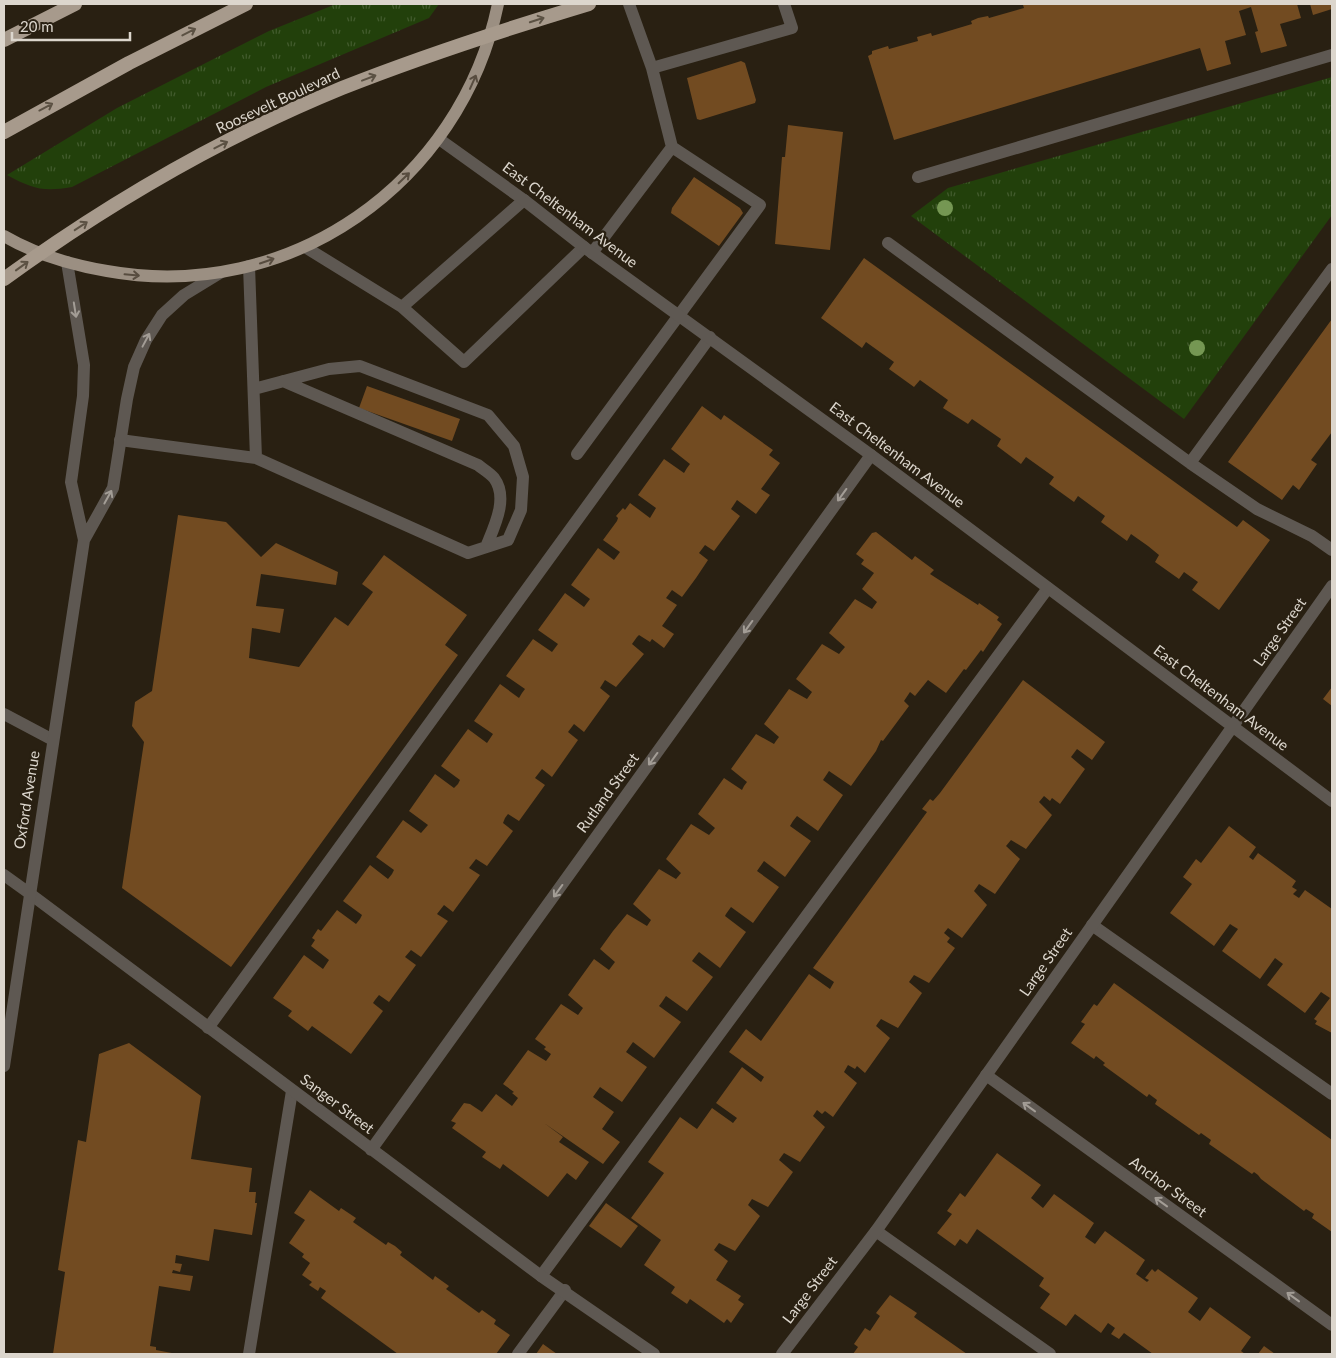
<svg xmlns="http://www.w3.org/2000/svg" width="1336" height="1358" viewBox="0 0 1336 1358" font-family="Lato,sans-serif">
<defs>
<pattern id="grass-tufts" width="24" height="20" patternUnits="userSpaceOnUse" patternTransform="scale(1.25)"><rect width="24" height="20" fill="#22400b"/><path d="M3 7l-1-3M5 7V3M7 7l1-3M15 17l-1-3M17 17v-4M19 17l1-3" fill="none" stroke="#425b2d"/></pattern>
</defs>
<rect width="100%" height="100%" fill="#292012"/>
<path fill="url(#grass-tufts)" d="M 336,4 L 439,4 L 429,18 L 266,87 L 72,187 C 43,192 33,189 7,175 L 117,108 L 269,31 Z
M 1332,77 L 1332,215 L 1184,419 L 911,216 L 948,188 Z"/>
<path fill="#724b21" d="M 1027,4 L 1297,4 L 1301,18 L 1280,24 L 1287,46 L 1261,53 L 1255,32 L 1258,31 L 1251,7 L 1239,11 L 1246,35 L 1225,41 L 1231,64 L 1207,71 L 1200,48 L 894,140 L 868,56 L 872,54 L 872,51 L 888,46 L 889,49 L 918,41 L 917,37 L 931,33 L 932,36 L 972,24 L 971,21 L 978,18 L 988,16 L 989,18 L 1024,8 L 1023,5 Z
M 1310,4 L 1332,4 L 1332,9 L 1313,15 Z
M 741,61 L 745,63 L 756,100 L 755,103 L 700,120 L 697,119 L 687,78 Z
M 788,125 L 843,132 L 830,250 L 775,244 L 782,157 L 785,157 Z
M 694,177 L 740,208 L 743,213 L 719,246 L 671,213 L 672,208 Z
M 864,258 L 1237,527 L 1243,520 L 1270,540 L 1219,610 L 1192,590 L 1198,582 L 1184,572 L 1179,579 L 1155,562 L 1159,555 L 1148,546 L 1131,534 L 1127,541 L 1101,522 L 1105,516 L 1078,496 L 1074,502 L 1049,484 L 1054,477 L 1026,457 L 1021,464 L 997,446 L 1001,439 L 972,419 L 968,424 L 943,408 L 948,400 L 920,380 L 914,387 L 889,369 L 894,362 L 866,342 L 862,348 L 821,318 Z
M 1332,319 L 1332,432 L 1311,460 L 1317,464 L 1299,490 L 1293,485 L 1282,500 L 1228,462 Z
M 367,386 L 460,419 L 452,441 L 359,408 Z
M 702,406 L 721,420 L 724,415 L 773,450 L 769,455 L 780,463 L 761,489 L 770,495 L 756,514 L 737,500 L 731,509 L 740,516 L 714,551 L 705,545 L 699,553 L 708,560 L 696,578 L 682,597 L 672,590 L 666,598 L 677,605 L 662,626 L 674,634 L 664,648 L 652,639 L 650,642 L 639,635 L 637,637 L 632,644 L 644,654 L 616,687 L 605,680 L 600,688 L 610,696 L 584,732 L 574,724 L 568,732 L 578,740 L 552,777 L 542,769 L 535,778 L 545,785 L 519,821 L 508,814 L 505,818 L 503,823 L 513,831 L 487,866 L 476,859 L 469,868 L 480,875 L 453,912 L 444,905 L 437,914 L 448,921 L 421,957 L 411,950 L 405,957 L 416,965 L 389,1002 L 379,995 L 375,1000 L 373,1003 L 383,1011 L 351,1054 L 312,1026 L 308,1031 L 288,1016 L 292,1011 L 273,998 L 304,955 L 323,969 L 329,960 L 311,946 L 315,940 L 312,938 L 318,929 L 321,931 L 337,910 L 356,924 L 360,919 L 362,915 L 343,901 L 370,865 L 388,879 L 392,874 L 394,870 L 376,857 L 403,820 L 421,833 L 428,825 L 409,811 L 435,774 L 454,788 L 458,784 L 460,780 L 441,766 L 468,729 L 487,743 L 493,734 L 474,721 L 500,684 L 519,698 L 522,693 L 525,689 L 506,676 L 533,639 L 552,652 L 558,644 L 538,630 L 565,593 L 584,607 L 590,599 L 571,585 L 598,548 L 614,560 L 620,552 L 603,540 L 617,521 L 618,518 L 616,516 L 623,508 L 625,510 L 630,503 L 650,518 L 656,508 L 638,495 L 664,459 L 684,473 L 687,468 L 690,464 L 671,449 Z
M 178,515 L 226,522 L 261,557 L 276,543 L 338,572 L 336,585 L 261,574 L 256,606 L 284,609 L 280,633 L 252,628 L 249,658 L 299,667 L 335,617 L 348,626 L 373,592 L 362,584 L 384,555 L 467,615 L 445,645 L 458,655 L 231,967 L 122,888 L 144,742 L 132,726 L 135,702 L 152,691 Z
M 876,532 L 912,560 L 915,556 L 934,570 L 930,574 L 978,605 L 979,603 L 999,617 L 997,620 L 1002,624 L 983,652 L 981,650 L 966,670 L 964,669 L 946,693 L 928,680 L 915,696 L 910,692 L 904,701 L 909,706 L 883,741 L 881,740 L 876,751 L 851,786 L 829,771 L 823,780 L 843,795 L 818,831 L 797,816 L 793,821 L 790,826 L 811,841 L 785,877 L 764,861 L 757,871 L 779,887 L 753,923 L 731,907 L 726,914 L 725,916 L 746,932 L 720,968 L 699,952 L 695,957 L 692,961 L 713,977 L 687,1011 L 666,996 L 662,1002 L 659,1006 L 681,1022 L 654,1058 L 633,1042 L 626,1052 L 647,1067 L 622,1102 L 600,1087 L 593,1097 L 614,1112 L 602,1129 L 620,1142 L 603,1164 L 544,1123 L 563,1137 L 559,1142 L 589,1162 L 576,1180 L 567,1173 L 548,1197 L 503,1164 L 500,1169 L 482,1157 L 486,1152 L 452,1128 L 456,1123 L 451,1121 L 464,1103 L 470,1104 L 482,1112 L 496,1094 L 512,1106 L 518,1098 L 512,1093 L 514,1092 L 503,1084 L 528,1050 L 546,1061 L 549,1057 L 551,1054 L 544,1049 L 546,1047 L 535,1039 L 561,1004 L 578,1015 L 583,1008 L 568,995 L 594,959 L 609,970 L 615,962 L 600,949 L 613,931 L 627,914 L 647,926 L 651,920 L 633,904 L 659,869 L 676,879 L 681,873 L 666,859 L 691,824 L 709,835 L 715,828 L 698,814 L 724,778 L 742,790 L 744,786 L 747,782 L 731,769 L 756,734 L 774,744 L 776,741 L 779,737 L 764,724 L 789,689 L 807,699 L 812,692 L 796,679 L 822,644 L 839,654 L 845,647 L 829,633 L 855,599 L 872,609 L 877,602 L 862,589 L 874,573 L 861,564 L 864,560 L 856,554 L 872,533 Z
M 1023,680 L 1105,742 L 1092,760 L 1077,749 L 1071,757 L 1085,769 L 1060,804 L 1052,798 L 1050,801 L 1044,796 L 1039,802 L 1052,815 L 1026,849 L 1011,840 L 1006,846 L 1020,859 L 995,894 L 979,884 L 974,891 L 987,905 L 962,938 L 948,928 L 944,933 L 950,938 L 947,942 L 955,948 L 929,983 L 914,975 L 909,982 L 922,993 L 898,1028 L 881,1019 L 878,1023 L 876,1026 L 890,1038 L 865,1073 L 857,1066 L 855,1069 L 848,1065 L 844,1072 L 857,1083 L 833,1117 L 825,1111 L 822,1114 L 817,1110 L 813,1116 L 825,1127 L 800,1162 L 784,1153 L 781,1157 L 779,1160 L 793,1172 L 768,1207 L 752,1199 L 748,1205 L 760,1216 L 735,1251 L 719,1243 L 714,1250 L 728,1261 L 716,1280 L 741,1296 L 738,1300 L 744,1304 L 731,1323 L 727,1319 L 724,1323 L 690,1299 L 687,1304 L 671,1293 L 675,1287 L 644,1265 L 661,1240 L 631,1218 L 664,1173 L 648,1162 L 680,1117 L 697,1129 L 712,1108 L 733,1123 L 737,1118 L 716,1103 L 742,1067 L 761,1082 L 764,1077 L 729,1052 L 746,1029 L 761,1041 L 809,974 L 830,989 L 834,982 L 813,968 L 927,812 L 922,809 L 930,799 L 933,801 L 940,793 Z
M 1332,687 L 1332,706 L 1323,699 Z
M 1229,826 L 1256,847 L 1249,857 L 1253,860 L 1258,853 L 1296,881 L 1292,887 L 1297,890 L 1293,894 L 1299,898 L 1305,890 L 1332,909 L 1332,1033 L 1315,1024 L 1317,1021 L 1314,1019 L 1330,998 L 1321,992 L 1305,1013 L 1267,985 L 1283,964 L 1275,958 L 1260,979 L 1222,951 L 1238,929 L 1233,926 L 1230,924 L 1214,946 L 1170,913 L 1192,884 L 1183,877 L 1196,859 L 1201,863 Z
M 1114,983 L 1332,1140 L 1332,1232 L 1312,1218 L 1314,1214 L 1306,1209 L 1304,1211 L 1261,1179 L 1258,1175 L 1254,1172 L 1252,1174 L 1209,1144 L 1211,1140 L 1201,1133 L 1199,1135 L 1155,1104 L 1157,1100 L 1149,1094 L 1147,1097 L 1103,1065 L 1105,1063 L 1096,1056 L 1094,1059 L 1071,1043 L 1085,1024 L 1081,1022 L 1094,1004 L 1097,1006 Z
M 129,1043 L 201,1096 L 191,1159 L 252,1168 L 249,1192 L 256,1192 L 255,1203 L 257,1203 L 252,1235 L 214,1229 L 209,1261 L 176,1255 L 175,1263 L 182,1264 L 180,1272 L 173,1270 L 172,1273 L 193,1276 L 190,1291 L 159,1286 L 150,1346 L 156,1347 L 156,1350 L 177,1354 L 53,1354 L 65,1272 L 58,1270 L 78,1140 L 86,1142 L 99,1054 Z
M 997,1153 L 1041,1185 L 1031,1198 L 1043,1208 L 1054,1194 L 1094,1223 L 1085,1237 L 1095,1244 L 1105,1231 L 1145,1260 L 1136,1274 L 1147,1282 L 1149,1280 L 1145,1278 L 1152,1269 L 1155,1272 L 1158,1269 L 1198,1298 L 1188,1312 L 1200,1321 L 1210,1307 L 1251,1337 L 1241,1351 L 1245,1354 L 1153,1354 L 1124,1333 L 1119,1339 L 1111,1334 L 1115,1328 L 1108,1323 L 1101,1333 L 1075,1314 L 1066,1326 L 1040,1308 L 1050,1294 L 1039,1286 L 1044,1278 L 1003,1248 L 977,1229 L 967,1244 L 960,1239 L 955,1246 L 937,1233 L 952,1214 L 947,1211 L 960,1193 L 965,1197 Z
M 310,1190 L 339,1211 L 341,1208 L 356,1218 L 353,1222 L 386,1245 L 388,1242 L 395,1246 L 402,1252 L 400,1255 L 433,1280 L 435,1276 L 449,1286 L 446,1289 L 479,1313 L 482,1310 L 496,1320 L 494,1324 L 510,1335 L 496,1354 L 398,1354 L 321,1298 L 326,1291 L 320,1287 L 318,1291 L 309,1285 L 312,1282 L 302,1275 L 310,1263 L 302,1257 L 304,1254 L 289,1243 L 305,1220 L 294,1213 Z
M 606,1203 L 638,1226 L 621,1248 L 589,1226 Z
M 890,1295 L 917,1313 L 914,1317 L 967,1354 L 853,1354 L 858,1347 L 854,1344 L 865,1328 L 870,1331 L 880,1316 L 876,1313 Z
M 543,1344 L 557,1354 L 536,1354 Z
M 1264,1346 L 1275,1354 L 1258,1354 Z"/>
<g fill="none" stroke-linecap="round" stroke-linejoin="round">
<path stroke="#5e5852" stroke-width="12" d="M 629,4 L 652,68 L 792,28 L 784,4
M 918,177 L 1332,55
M 888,243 L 1190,463 L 1257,509 L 1312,536 L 1332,550
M 305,247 L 402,307 L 524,200
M 592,253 L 672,147 L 652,68
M 249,266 L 256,458 L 468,553 L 508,540 L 521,510 L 523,477 L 514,446 L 488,415 L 360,366 L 329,369 L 254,389
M 402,307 L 464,362 L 584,247
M 283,381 L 478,465 C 483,469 490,473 494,478 C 509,498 494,527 486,547
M 120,440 L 256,458
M 577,454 L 760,205 L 672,147
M 1190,463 L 1332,269
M 4,714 L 53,740
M 1092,925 L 1332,1094
M 208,1028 L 710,337
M 876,1231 L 1050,1354
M 541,1276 L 1048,588
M 249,1354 L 292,1091
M 518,1354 L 565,1290"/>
<path stroke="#5e5852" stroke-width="12" d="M 29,893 L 541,1276 L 654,1354
M 986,1075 L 1332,1325
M 371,1150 L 871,455"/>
<path stroke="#5e5852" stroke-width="12" d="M 439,139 L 524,200 L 584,247 L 871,455 L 1332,801
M 67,262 L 84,365 L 83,396 L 71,482 L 84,540
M 4,875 L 29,893
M 4,1066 L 84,540 L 113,488 L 127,399 L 134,367 L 146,340 L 162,315 L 184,295 L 220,273
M 782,1354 L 876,1231 L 1332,586"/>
<path stroke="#9b8f82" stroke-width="12" d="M 4,236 C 35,254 71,265 107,271 C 289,304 461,183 498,4"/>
<path stroke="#a79a8c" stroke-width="14" d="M 4,40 L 75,4
M 4,132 L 129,63 L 246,4
M 4,279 C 109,203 222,137 342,88 C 423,56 506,29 589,4"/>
</g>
<g fill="#759753">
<circle cx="945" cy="208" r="8"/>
<circle cx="1197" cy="348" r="8"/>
</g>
<defs><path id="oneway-shaft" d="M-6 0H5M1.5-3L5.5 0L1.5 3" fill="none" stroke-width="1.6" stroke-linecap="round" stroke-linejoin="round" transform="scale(1.25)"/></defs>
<g stroke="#5b5143">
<use href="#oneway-shaft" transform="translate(537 20) rotate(-18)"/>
<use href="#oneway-shaft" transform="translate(189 32) rotate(-27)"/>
<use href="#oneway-shaft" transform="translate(369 78) rotate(-21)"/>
<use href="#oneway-shaft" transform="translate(46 107) rotate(-28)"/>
<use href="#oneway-shaft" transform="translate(221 145) rotate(-27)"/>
<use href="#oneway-shaft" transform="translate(81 226) rotate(-33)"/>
<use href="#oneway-shaft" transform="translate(22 266) rotate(-36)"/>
</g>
<g stroke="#574c3f">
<use href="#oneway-shaft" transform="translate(473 82) rotate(-66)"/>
<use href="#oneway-shaft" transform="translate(404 178) rotate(-44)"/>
<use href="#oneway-shaft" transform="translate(267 261) rotate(-19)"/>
<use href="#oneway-shaft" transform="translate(132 275) rotate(5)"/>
</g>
<g stroke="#a39d96">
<use href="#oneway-shaft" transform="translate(75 310) rotate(81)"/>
<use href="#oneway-shaft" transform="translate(146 340) rotate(-62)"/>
<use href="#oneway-shaft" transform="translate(842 495) rotate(126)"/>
<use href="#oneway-shaft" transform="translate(108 497) rotate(-61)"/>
<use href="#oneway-shaft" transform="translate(748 627) rotate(126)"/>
<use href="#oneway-shaft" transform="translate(653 759) rotate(126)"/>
<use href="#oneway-shaft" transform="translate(558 891) rotate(126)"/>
<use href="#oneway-shaft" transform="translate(1029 1107) rotate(-144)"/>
<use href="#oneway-shaft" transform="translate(1161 1202) rotate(-144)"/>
<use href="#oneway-shaft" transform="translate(1293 1297) rotate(-144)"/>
</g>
<g text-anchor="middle" stroke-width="4.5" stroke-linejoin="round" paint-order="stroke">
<g font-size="15" fill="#dcd6cd" stroke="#292012">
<text transform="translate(278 101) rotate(-25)" y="5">Roosevelt Boulevard</text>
<text transform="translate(570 215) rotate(37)" y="5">East Cheltenham Avenue</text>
<text transform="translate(897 455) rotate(37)" y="5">East Cheltenham Avenue</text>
<text transform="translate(1280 632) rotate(-55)" y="5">Large Street</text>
<text transform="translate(1221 698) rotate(37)" y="5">East Cheltenham Avenue</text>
<text transform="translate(608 793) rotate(-54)" y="5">Rutland Street</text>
<text transform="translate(27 800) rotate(-81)" y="5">Oxford Avenue</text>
<text transform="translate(1046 962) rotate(-55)" y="5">Large Street</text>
<text transform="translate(337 1104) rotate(37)" y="5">Sanger Street</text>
<text transform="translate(1168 1187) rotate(36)" y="5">Anchor Street</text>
<text transform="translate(810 1290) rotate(-53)" y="5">Large Street</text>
</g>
</g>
<rect width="1336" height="1358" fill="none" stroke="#dcd6cd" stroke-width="10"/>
<path d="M12 32v8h118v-8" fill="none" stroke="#dcd6cd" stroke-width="2.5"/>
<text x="20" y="32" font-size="15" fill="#dcd6cd" stroke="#292012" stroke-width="4" paint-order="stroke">20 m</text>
</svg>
